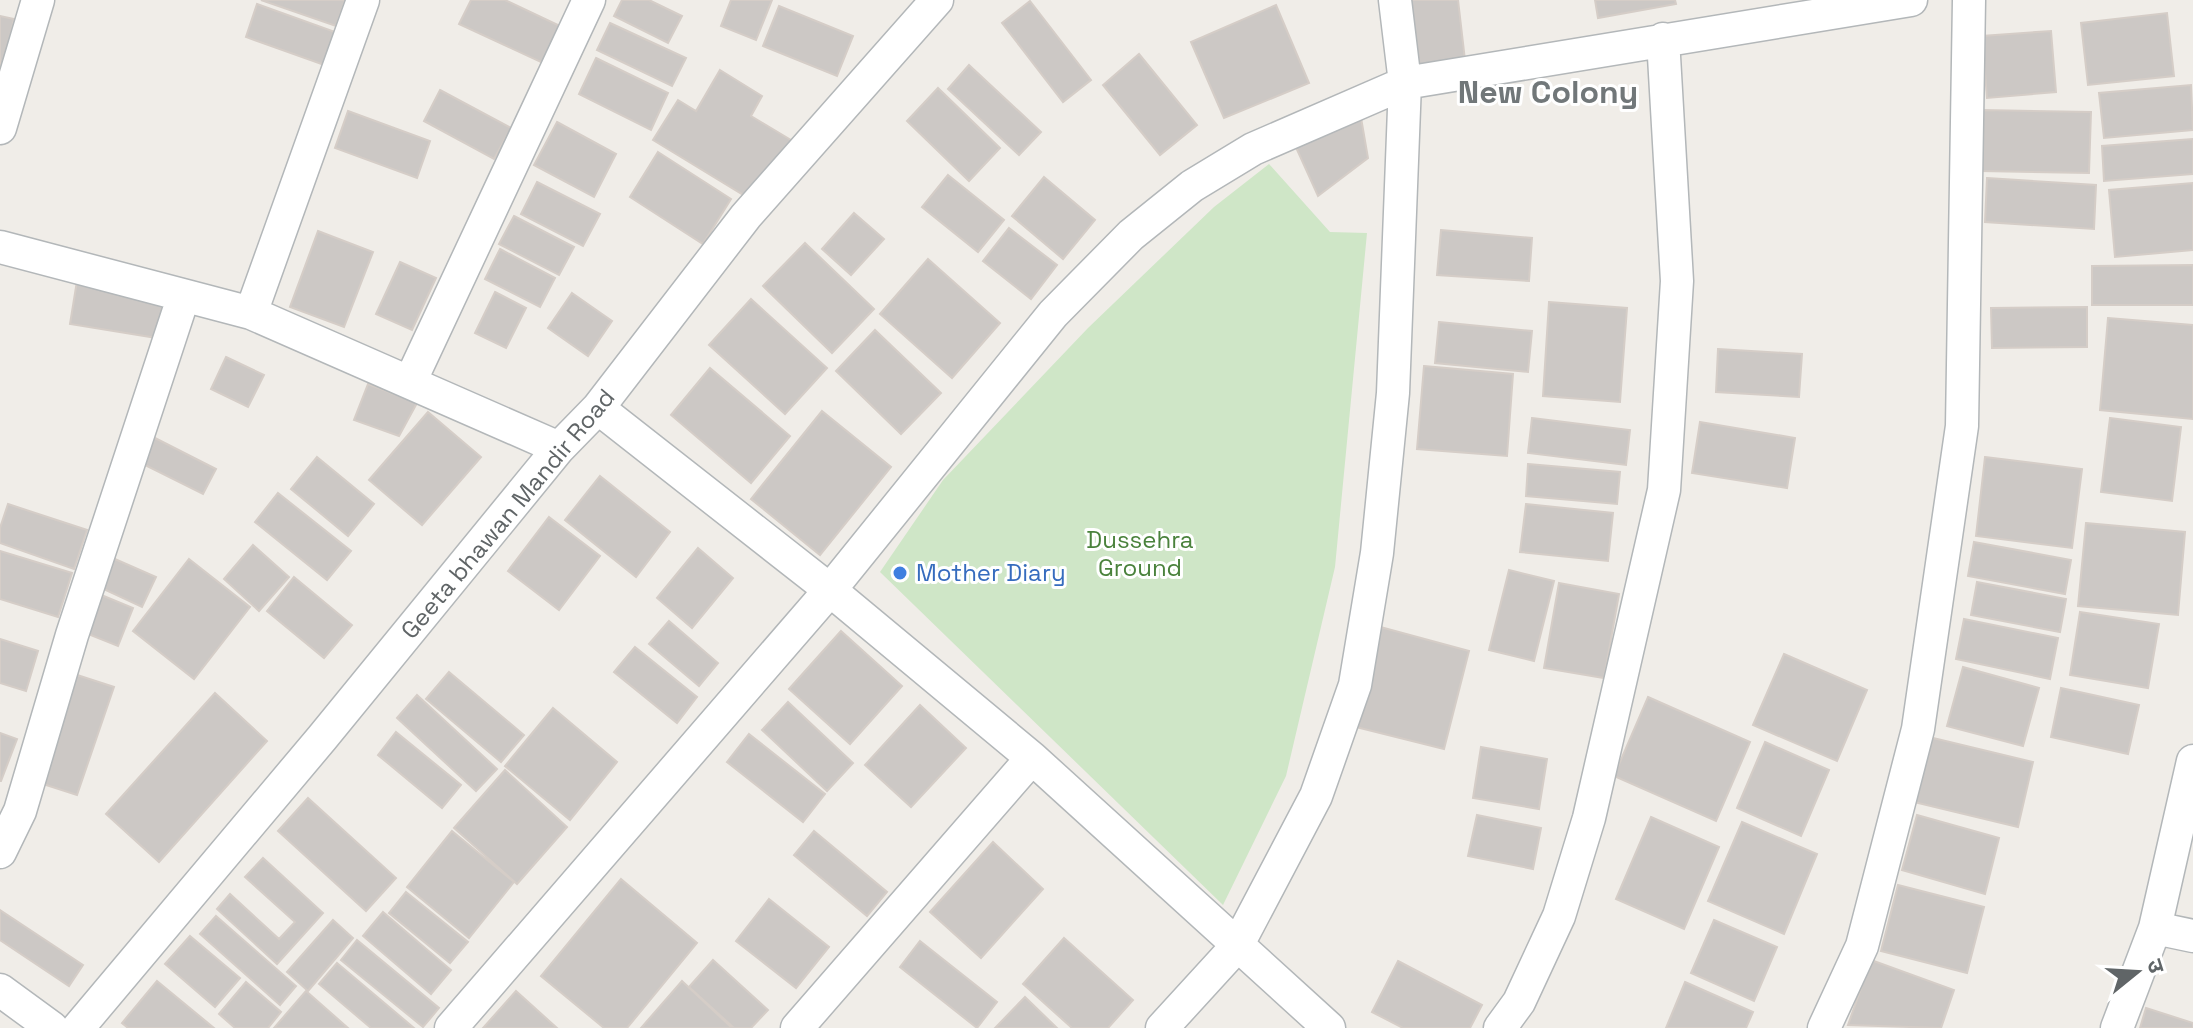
<svg xmlns="http://www.w3.org/2000/svg" width="2193" height="1028" viewBox="0 0 2193 1028" font-family="'Space Grotesk','Noto Sans Devanagari',sans-serif">
<rect width="100%" height="100%" fill="#f0ede8"/>
<path fill="#cfe6c7" d="M 1269,164 L 1330,232 L 1367,233 L 1335,567 L 1286,776 L 1223,905 L 880,572 L 943,480 L 1088,328 L 1214,207 Z"/>
<path fill="#ccc8c5" stroke="#d5cdc7" stroke-width="2" d="M 261,0 L 345,0 L 336,26 Z
M 471,0 L 505,0 L 560,26 L 543,63 L 459,24 Z
M 622,0 L 649,0 L 682,16 L 668,43 L 614,16 Z
M 731,0 L 772,0 L 756,40 L 721,26 Z
M 1405,0 L 1458,0 L 1465,60 L 1413,66 Z
M 1595,0 L 1675,0 L 1676,4 L 1598,18 Z
M 1030,1 L 1091,80 L 1063,102 L 1002,23 Z
M 257,4 L 338,33 L 327,66 L 246,37 Z
M 1276,5 L 1309,83 L 1224,118 L 1191,42 Z
M 779,6 L 853,36 L 837,76 L 763,46 Z
M 2167,13 L 2174,76 L 2088,85 L 2081,23 Z
M 0,16 L 14,19 L 3,70 L 0,70 Z
M 610,23 L 686,58 L 672,86 L 597,50 Z
M 2051,31 L 2056,92 L 1987,98 L 1982,36 Z
M 1139,54 L 1197,125 L 1160,155 L 1103,85 Z
M 596,58 L 668,93 L 651,130 L 579,94 Z
M 969,65 L 1041,132 L 1019,155 L 948,89 Z
M 720,70 L 762,96 L 751,116 L 791,140 L 755,202 L 653,140 L 678,100 L 696,111 Z
M 2191,85 L 2193,130 L 2104,138 L 2099,93 Z
M 938,88 L 1000,148 L 969,181 L 907,121 Z
M 440,90 L 511,128 L 494,159 L 424,121 Z
M 1982,110 L 2091,112 L 2089,173 L 1981,171 Z
M 348,111 L 430,141 L 417,178 L 335,148 Z
M 1360,112 L 1368,158 L 1318,196 L 1294,143 Z
M 557,122 L 616,154 L 594,197 L 534,165 Z
M 2193,139 L 2193,174 L 2104,181 L 2102,146 Z
M 658,152 L 731,199 L 703,244 L 630,197 Z
M 948,175 L 1004,220 L 978,252 L 922,207 Z
M 1044,177 L 1095,220 L 1063,259 L 1012,216 Z
M 1987,178 L 2096,185 L 2094,229 L 1985,222 Z
M 537,182 L 600,214 L 583,246 L 521,214 Z
M 2193,183 L 2193,250 L 2115,257 L 2109,190 Z
M 854,213 L 884,239 L 851,275 L 822,249 Z
M 514,216 L 574,247 L 559,275 L 499,244 Z
M 1009,228 L 1057,265 L 1031,299 L 983,261 Z
M 1441,230 L 1532,238 L 1529,281 L 1437,275 Z
M 318,231 L 373,252 L 344,327 L 290,307 Z
M 805,243 L 874,309 L 832,353 L 763,286 Z
M 500,249 L 555,278 L 540,307 L 485,279 Z
M 928,259 L 1000,323 L 952,378 L 880,314 Z
M 400,262 L 436,278 L 412,330 L 376,314 Z
M 2193,265 L 2193,305 L 2092,305 L 2092,266 Z
M 77,281 L 170,296 L 163,339 L 70,324 Z
M 495,292 L 526,308 L 506,348 L 475,333 Z
M 572,293 L 612,321 L 588,356 L 548,328 Z
M 751,299 L 827,368 L 785,414 L 709,345 Z
M 1549,302 L 1627,308 L 1620,402 L 1543,396 Z
M 2087,307 L 2087,347 L 1992,348 L 1991,308 Z
M 2108,318 L 2193,325 L 2193,419 L 2100,410 Z
M 1439,322 L 1532,331 L 1528,372 L 1435,363 Z
M 875,330 L 941,393 L 901,434 L 836,371 Z
M 1718,349 L 1802,354 L 1799,397 L 1716,392 Z
M 226,357 L 264,375 L 248,407 L 211,389 Z
M 1424,366 L 1513,374 L 1507,456 L 1417,449 Z
M 710,368 L 790,436 L 751,483 L 671,415 Z
M 368,384 L 417,403 L 399,436 L 354,420 Z
M 822,411 L 891,467 L 820,555 L 751,499 Z
M 428,412 L 481,457 L 422,525 L 369,480 Z
M 1532,418 L 1630,430 L 1626,465 L 1528,453 Z
M 2110,418 L 2181,427 L 2172,501 L 2101,492 Z
M 1700,422 L 1795,438 L 1787,488 L 1692,473 Z
M 153,437 L 216,469 L 203,494 L 141,463 Z
M 317,457 L 374,504 L 348,536 L 291,489 Z
M 1985,457 L 2082,469 L 2072,548 L 1976,536 Z
M 1528,464 L 1620,472 L 1617,504 L 1526,496 Z
M 600,476 L 670,532 L 636,577 L 565,520 Z
M 278,493 L 351,551 L 327,580 L 255,522 Z
M 8,504 L 87,530 L 74,569 L 0,543 L 0,528 Z
M 1526,504 L 1613,513 L 1608,561 L 1520,552 Z
M 549,517 L 600,556 L 559,610 L 508,571 Z
M 2086,523 L 2185,532 L 2178,615 L 2078,606 Z
M 1974,542 L 2071,560 L 2065,594 L 1968,576 Z
M 253,545 L 289,577 L 259,611 L 224,579 Z
M 698,548 L 733,578 L 692,628 L 657,598 Z
M 0,551 L 72,573 L 58,617 L 0,599 Z
M 108,556 L 156,577 L 142,607 L 95,585 Z
M 189,559 L 250,607 L 194,679 L 133,631 Z
M 1509,570 L 1554,581 L 1534,661 L 1489,650 Z
M 294,577 L 352,625 L 324,658 L 267,611 Z
M 1977,582 L 2066,599 L 2060,632 L 1971,615 Z
M 1559,583 L 1619,594 L 1604,678 L 1544,668 Z
M 94,592 L 133,608 L 118,646 L 78,630 Z
M 2080,612 L 2159,624 L 2148,688 L 2070,675 Z
M 1964,619 L 2058,638 L 2050,679 L 1956,659 Z
M 669,621 L 718,663 L 699,686 L 649,644 Z
M 1373,625 L 1469,651 L 1444,749 L 1348,725 Z
M 841,631 L 902,686 L 850,744 L 789,689 Z
M 0,639 L 38,651 L 26,691 L 0,683 Z
M 635,647 L 697,697 L 677,723 L 614,672 Z
M 1784,654 L 1867,690 L 1837,761 L 1753,725 Z
M 1963,667 L 2039,688 L 2023,746 L 1947,726 Z
M 449,672 L 524,735 L 501,762 L 426,699 Z
M 71,673 L 114,687 L 77,795 L 34,781 Z
M 2061,688 L 2139,705 L 2128,754 L 2051,737 Z
M 215,693 L 267,741 L 159,862 L 106,814 Z
M 417,695 L 497,769 L 476,791 L 397,718 Z
M 1648,697 L 1750,742 L 1716,821 L 1614,776 Z
M 788,702 L 853,763 L 827,791 L 762,730 Z
M 920,705 L 966,748 L 911,807 L 865,765 Z
M 553,708 L 617,762 L 570,820 L 505,766 Z
M 396,732 L 461,785 L 442,808 L 378,755 Z
M 0,733 L 17,739 L 1,781 L 0,781 Z
M 749,734 L 825,794 L 803,822 L 727,762 Z
M 1929,737 L 2033,762 L 2018,827 L 1914,802 Z
M 1765,742 L 1829,770 L 1801,836 L 1737,808 Z
M 1481,747 L 1547,759 L 1539,809 L 1473,798 Z
M 505,770 L 567,827 L 517,884 L 454,828 Z
M 308,798 L 396,878 L 366,911 L 278,831 Z
M 1477,815 L 1541,828 L 1533,869 L 1468,856 Z
M 1917,815 L 1999,838 L 1985,894 L 1902,870 Z
M 1651,817 L 1719,847 L 1684,929 L 1616,899 Z
M 1742,822 L 1817,854 L 1784,934 L 1708,901 Z
M 452,831 L 514,882 L 469,938 L 407,887 Z
M 814,831 L 887,892 L 867,916 L 794,855 Z
M 993,842 L 1043,889 L 981,958 L 930,912 Z
M 263,858 L 323,913 L 277,964 L 217,909 L 230,894 L 279,939 L 295,922 L 245,877 Z
M 621,879 L 697,943 L 627,1028 L 604,1028 L 541,976 Z
M 1898,885 L 1984,907 L 1967,973 L 1881,951 Z
M 406,892 L 468,942 L 450,963 L 389,913 Z
M 769,899 L 829,947 L 796,988 L 736,941 Z
M 0,910 L 83,965 L 69,986 L 0,940 Z
M 383,912 L 451,970 L 431,994 L 363,936 Z
M 216,916 L 296,986 L 280,1005 L 200,934 Z
M 333,920 L 353,938 L 308,991 L 287,972 Z
M 1714,920 L 1777,947 L 1754,1001 L 1691,973 Z
M 190,936 L 240,978 L 215,1007 L 165,964 Z
M 1064,938 L 1133,1000 L 1108,1028 L 1072,1028 L 1023,984 Z
M 357,940 L 439,1008 L 423,1027 L 341,960 Z
M 920,941 L 997,1002 L 977,1028 L 900,967 Z
M 713,960 L 768,1010 L 751,1028 L 734,1028 L 689,987 Z
M 1871,960 L 1954,990 L 1941,1028 L 1848,1025 Z
M 1398,961 L 1482,1005 L 1470,1028 L 1403,1028 L 1372,1012 Z
M 337,963 L 414,1028 L 371,1028 L 319,984 Z
M 157,981 L 214,1028 L 128,1028 L 122,1023 Z
M 682,981 L 732,1028 L 641,1028 Z
M 246,982 L 281,1012 L 268,1028 L 235,1028 L 219,1014 Z
M 1685,982 L 1753,1012 L 1746,1028 L 1666,1028 Z
M 306,991 L 348,1028 L 274,1028 Z
M 516,991 L 557,1028 L 483,1028 Z
M 1025,997 L 1057,1028 L 995,1028 Z
M 2146,1008 L 2193,1023 L 2193,1028 L 2140,1028 Z"/>
<g fill="none" stroke-linecap="round" stroke-linejoin="round">
<defs>
<path id="minor" d="M 0,128 L 38,0
M 0,247 L 251,313 L 559,448
M 251,313 L 363,0
M 410,382 L 589,0
M 598,408 L 830,590 L 1032,758 L 1329,1028
M 0,852 L 20,811 L 72,635 L 183,298
M 2155,928 L 2193,936
M 0,990 L 52,1028
M 78,1028 L 322,738 L 559,448 L 598,408 L 746,216 L 937,0
M 451,1028 L 830,590 L 1053,314 L 1131,235 L 1192,186 L 1253,149 L 1405,83 L 1911,0
M 797,1028 L 1032,758
M 1162,1028 L 1237,946 L 1316,796 L 1355,685 L 1377,553 L 1393,393 L 1405,83 L 1395,0
M 1500,1028 L 1519,1002 L 1559,916 L 1589,818 L 1664,490 L 1677,281 L 1663,39
M 1824,1028 L 1862,946 L 1918,729 L 1962,426 L 1969,0
M 2117,1028 L 2155,928 L 2193,761"/>
</defs>
<use href="#minor" stroke="#b3b7b9" stroke-width="35"/>
<use href="#minor" stroke="#fff" stroke-width="32"/>
</g>
<circle fill="#3f7fe0" stroke="#fff" stroke-width="3" cx="900" cy="573" r="8"/>
<g text-anchor="middle" stroke-width="6" stroke-linejoin="round" paint-order="stroke">
<g font-size="24" fill="#606567" stroke="#fff">
<text transform="translate(508 514) rotate(-50)" y="8">Geeta bhawan Mandir Road</text>
</g>
<g font-size="24" fill="#4a823c" stroke="#fff">
<text x="1140" y="548">Dussehra<tspan x="1140" dy="28">Ground</tspan></text>
</g>
<g font-size="24" fill="#366cbe" stroke="#fff" text-anchor="start">
<text x="916" y="581">Mother Diary</text>
</g>
<g font-size="32" font-weight="bold" fill="#717779" stroke="#fff">
<text x="1548" y="103">New Colony</text>
</g>
</g>
<g transform="translate(2137 972) rotate(72)" stroke="#ffffff" stroke-width="6" paint-order="stroke">
<path d="M0-6L14 30L0 20L-14 30Z" fill="#606567"/>
<text y="-12" font-size="22" font-weight="bold" text-anchor="middle" fill="#606567">उ</text>
</g>
</svg>
